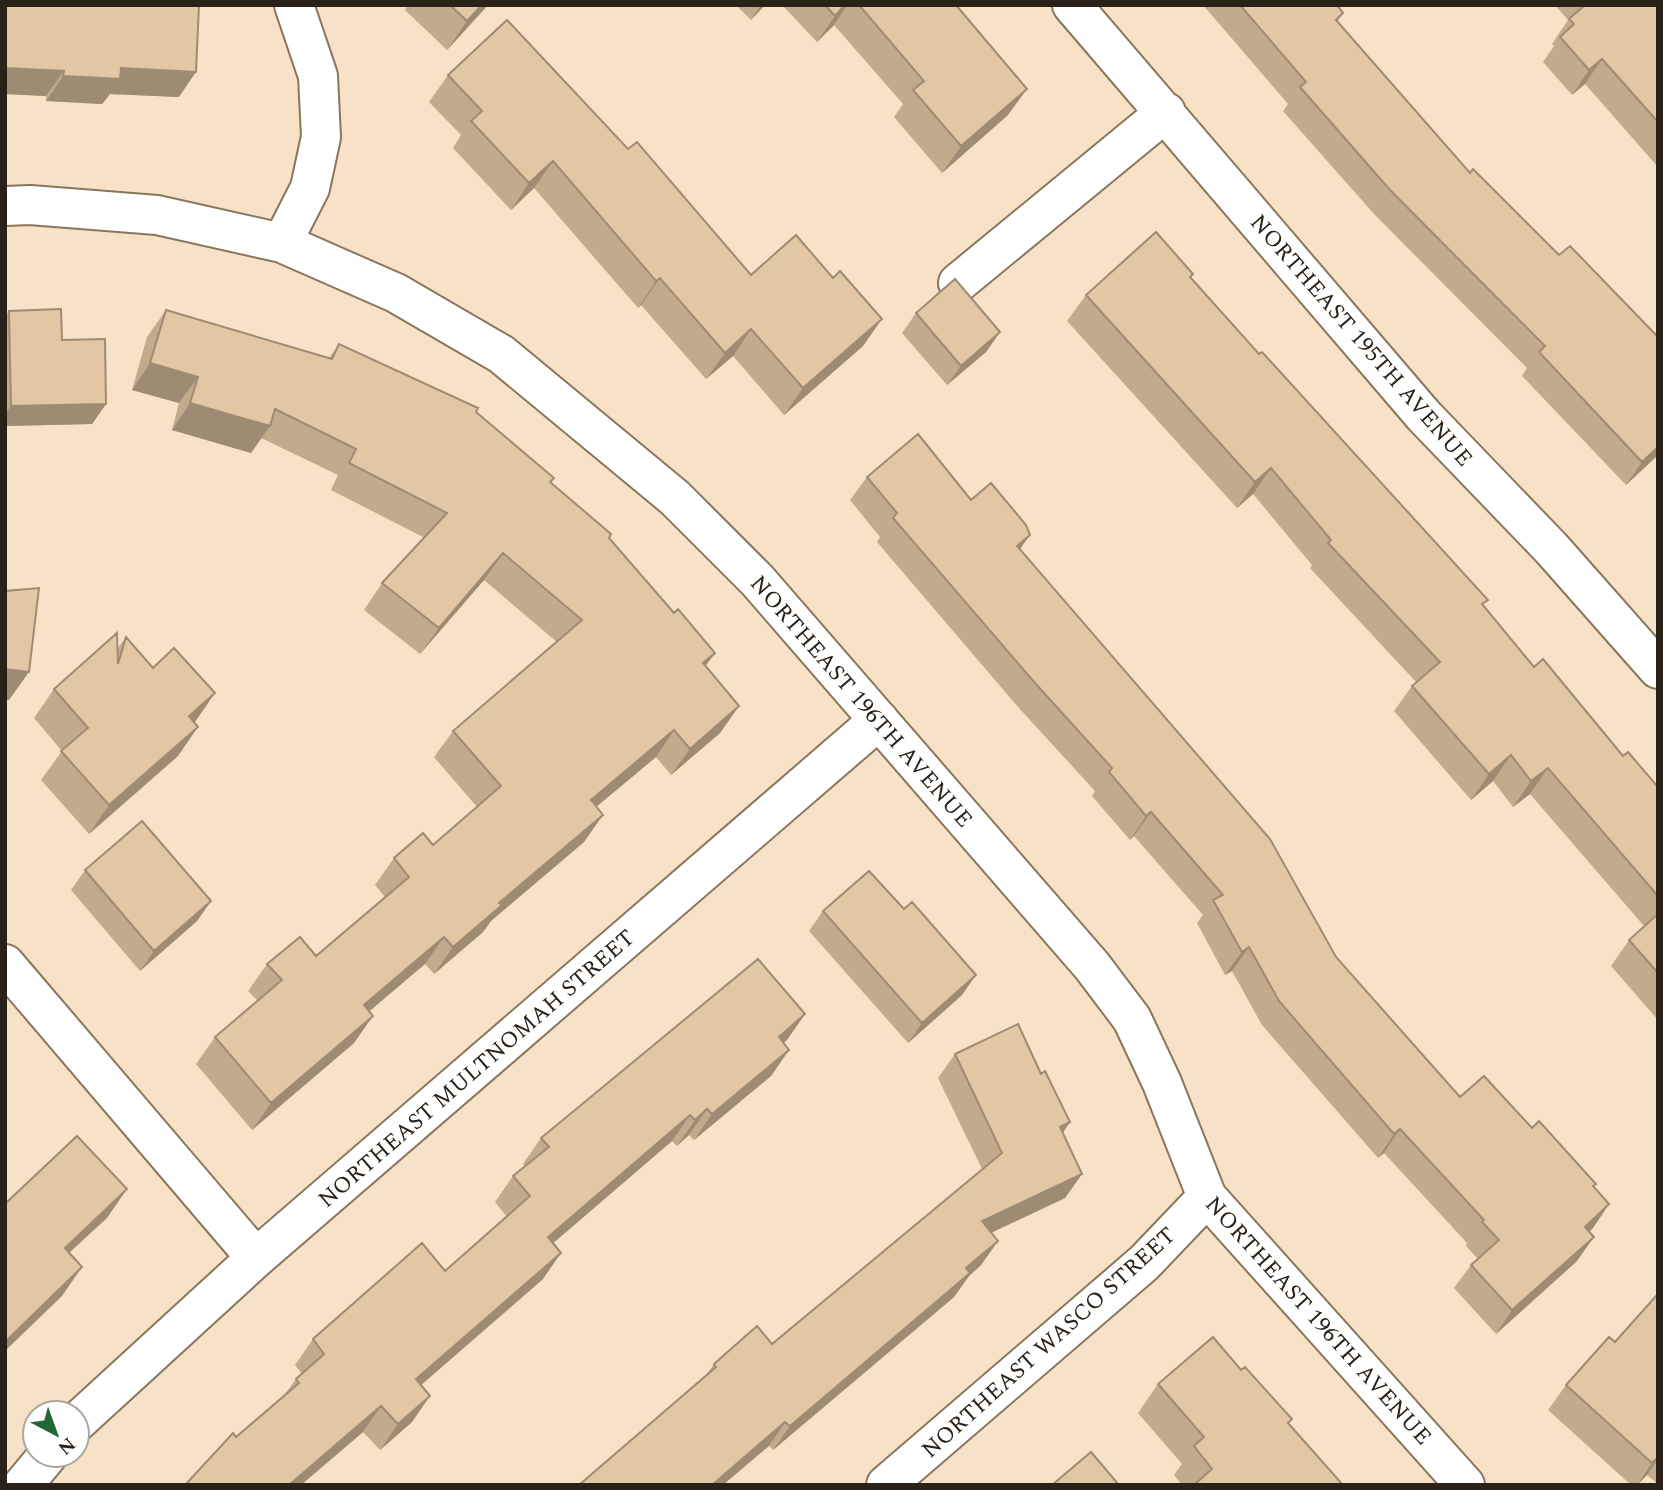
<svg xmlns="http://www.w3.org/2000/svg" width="1663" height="1490" viewBox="0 0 1663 1490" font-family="Spectral,serif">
<rect width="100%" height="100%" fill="#f7e2c7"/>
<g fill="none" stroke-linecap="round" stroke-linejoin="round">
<defs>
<path id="minor" d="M 1072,5 L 1424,416 L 1552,549 L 1658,669
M 5,206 L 30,205 L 157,215 L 282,243 L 396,293 L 501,354 L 675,498 L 757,580 L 1092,966 L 1132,1019 L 1162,1083 L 1207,1197 L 1465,1485
M 282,243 L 310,188 L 321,137 L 318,76 L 294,5
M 958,283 L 1166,112
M 5,964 L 256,1258
M 77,1422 L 256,1258 L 879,720
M 23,1485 L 48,1455
M 886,1485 L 1144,1263 L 1207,1197"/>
</defs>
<use href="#minor" stroke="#88765d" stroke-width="42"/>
<use href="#minor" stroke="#fff" stroke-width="38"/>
</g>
<path fill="#c2ab8d" d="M 5,5 L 179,97 L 110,94 L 102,104 L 46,101 L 46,96 L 5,94 Z
M 408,5 L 488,5 L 447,50 L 405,10 Z
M 736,5 L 765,5 L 751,20 Z
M 782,5 L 956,5 L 1008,115 L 942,173 L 894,117 L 903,104 L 834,25 L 817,42 Z
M 1203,5 L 1337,5 L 1343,13 L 1337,22 L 1470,173 L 1559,255 L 1658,337 L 1658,455 L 1626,485 L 1522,376 L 1527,368 L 1374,214 L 1283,111 L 1288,104 Z
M 1555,5 L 1658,5 L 1658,167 L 1585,84 L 1572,95 L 1543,62 L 1554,46 L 1552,44 L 1568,20 Z
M 448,75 L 628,149 L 751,275 L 863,346 L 784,415 L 733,356 L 706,379 L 641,305 L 638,308 L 534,188 L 511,210 L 453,148 L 461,135 L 429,102 Z
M 1193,274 L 1191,278 L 1483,606 L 1534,667 L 1623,756 L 1658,787 L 1658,1020 L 1611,966 L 1629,940 L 1644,926 L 1530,794 L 1513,807 L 1493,781 L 1471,800 L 1394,711 L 1412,686 L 1416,682 L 1310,568 L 1312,565 L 1253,494 L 1237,508 L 1067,321 L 1086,295 Z
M 166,310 L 329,358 L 339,344 L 476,412 L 554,478 L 551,483 L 609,538 L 674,613 L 715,653 L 705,666 L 739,706 L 720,733 L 671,775 L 656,757 L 596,807 L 584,842 L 491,921 L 483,932 L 434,974 L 425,964 L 369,1011 L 354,1043 L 252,1130 L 196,1064 L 215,1037 L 258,1001 L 248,991 L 267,964 L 316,956 L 385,897 L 375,885 L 394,858 L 433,845 L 477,807 L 434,757 L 453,731 L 557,642 L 484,580 L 420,654 L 364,610 L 382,583 L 425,538 L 331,490 L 338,475 L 261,438 L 251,453 L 172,430 L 179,403 L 132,390 L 147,337 Z
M 9,311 L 62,340 L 106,404 L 92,424 L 5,426 L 5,316 Z
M 916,313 L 1000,332 L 986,352 L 947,385 L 902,333 Z
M 867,477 L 971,500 L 1020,549 L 1336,957 L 1460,1097 L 1532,1128 L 1593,1187 L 1609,1204 L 1593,1228 L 1589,1232 L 1577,1261 L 1496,1334 L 1454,1288 L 1471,1265 L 1478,1259 L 1466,1246 L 1467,1243 L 1384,1153 L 1378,1158 L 1262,1025 L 1232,971 L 1225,975 L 1197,923 L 1203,915 L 1134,836 L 1130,840 L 1092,796 L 1095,791 L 1018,707 L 877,542 L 880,537 L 850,500 Z
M 126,637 L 178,756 L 89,834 L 41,780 L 62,751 L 34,718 L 54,689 L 118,648 Z
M 85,870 L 211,901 L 197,921 L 140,971 L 71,890 Z
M 904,909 L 962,995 L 908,1043 L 809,931 L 823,911 Z
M 805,1014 L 787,1040 L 783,1043 L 789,1050 L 771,1076 L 694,1140 L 689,1135 L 677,1146 L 672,1141 L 553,1243 L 543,1279 L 421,1385 L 412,1422 L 380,1450 L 363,1432 L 301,1485 L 185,1485 L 236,1437 L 282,1398 L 296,1379 L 302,1374 L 295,1365 L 313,1339 L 445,1271 L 507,1217 L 495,1202 L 513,1176 L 525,1166 L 523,1164 L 541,1138 Z
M 955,1054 L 1041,1074 L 1070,1122 L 1063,1133 L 1082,1174 L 1065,1198 L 991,1233 L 998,1241 L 981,1265 L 969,1276 L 954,1297 L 773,1450 L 706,1375 L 714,1364 L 772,1344 L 982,1169 L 938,1078 Z
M 1658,1298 L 1658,1484 L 1647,1475 L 1637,1485 L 1631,1485 L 1548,1410 L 1566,1385 L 1615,1342 Z
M 1241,1370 L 1289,1424 L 1343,1485 L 1182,1485 L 1174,1475 L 1182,1464 L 1138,1413 L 1158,1384 Z"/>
<path fill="#9e8b73" d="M 482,5 L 488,5 L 447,50 L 467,21 Z
M 761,5 L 765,5 L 751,20 Z
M 845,5 L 847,5 L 834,25 L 817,42 L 835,16 Z
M 1602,59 L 1585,84 L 1572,95 L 1589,70 Z
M 5,68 L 64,71 L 46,96 L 5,94 Z
M 121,68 L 196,72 L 179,97 L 110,94 L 102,104 L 46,101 L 63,76 Z
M 1027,89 L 1008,115 L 942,173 L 961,146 Z
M 553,161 L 534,188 L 511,210 L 529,183 Z
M 660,278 L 641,305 L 638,308 L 656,281 Z
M 882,319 L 863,346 L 784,415 L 803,388 Z
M 751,329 L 733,356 L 706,379 L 725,353 Z
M 1000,332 L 986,352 L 947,385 L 961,366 Z
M 150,363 L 198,377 L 179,403 L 132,390 Z
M 190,403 L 270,426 L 251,453 L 172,430 Z
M 106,404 L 92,424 L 5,426 L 5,414 L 11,406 Z
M 1658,447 L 1658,455 L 1626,485 L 1642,462 Z
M 1271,468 L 1253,494 L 1237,508 L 1255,482 Z
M 1030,535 L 1013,559 L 1017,546 Z
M 503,553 L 484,580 L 420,654 L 439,628 Z
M 715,653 L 696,679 L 703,663 Z
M 5,669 L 29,672 L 9,700 L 5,700 Z
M 215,693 L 195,722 L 169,745 L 189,716 Z
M 739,706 L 720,733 L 671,775 L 690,749 Z
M 198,727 L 178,756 L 89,834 L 109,805 Z
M 674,730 L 656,757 L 572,827 L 591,800 Z
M 1511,755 L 1493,781 L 1471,800 L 1489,774 Z
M 1548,768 L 1530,794 L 1513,807 L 1531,781 Z
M 1151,812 L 1134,836 L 1130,840 L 1146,816 Z
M 603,815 L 584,842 L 491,921 L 483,932 L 434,974 L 453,947 L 499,903 Z
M 211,901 L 197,921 L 140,971 L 154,951 Z
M 444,937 L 425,964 L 345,1032 L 364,1005 Z
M 1249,947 L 1232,971 L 1225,975 L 1242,952 Z
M 976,975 L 962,995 L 908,1043 L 922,1023 Z
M 805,1014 L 787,1040 L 760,1063 L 779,1037 Z
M 373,1016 L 354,1043 L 252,1130 L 271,1103 Z
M 789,1050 L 771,1076 L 694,1140 L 712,1114 Z
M 707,1109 L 689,1135 L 677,1146 L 695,1120 Z
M 690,1115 L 672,1141 L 530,1263 L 548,1237 Z
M 1070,1122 L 1053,1146 L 1060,1127 Z
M 1400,1129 L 1384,1153 L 1378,1158 L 1394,1134 Z
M 1082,1174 L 1065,1198 L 965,1245 L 982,1221 Z
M 127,1189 L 107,1218 L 44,1276 L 65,1248 Z
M 1609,1204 L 1593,1228 L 1568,1251 L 1585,1227 Z
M 1594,1237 L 1577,1261 L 1496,1334 L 1512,1310 Z
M 998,1241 L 981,1265 L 969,1276 L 954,1297 L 773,1450 L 790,1426 L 966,1268 Z
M 561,1253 L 543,1279 L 398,1405 L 416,1379 Z
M 82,1267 L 62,1296 L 5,1351 L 5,1342 Z
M 430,1396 L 412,1422 L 380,1450 L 398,1424 Z
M 381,1406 L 363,1432 L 301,1485 L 289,1485 Z
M 785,1422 L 769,1446 L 723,1485 L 712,1485 Z
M 1658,1457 L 1658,1459 L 1647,1475 L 1637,1485 L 1652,1463 Z"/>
<path fill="#e2c7a4" stroke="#9e8b73" stroke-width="2" d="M 5,5 L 199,5 L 196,72 L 121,68 L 120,79 L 63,76 L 64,71 L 5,68 Z
M 450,5 L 482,5 L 467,21 Z
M 825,5 L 845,5 L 835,16 Z
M 859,5 L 956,5 L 1027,89 L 961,146 L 913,90 L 924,81 Z
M 1240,5 L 1337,5 L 1343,13 L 1336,20 L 1470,173 L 1473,169 L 1559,255 L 1570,246 L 1658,337 L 1658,447 L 1642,462 L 1539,352 L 1545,346 L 1390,190 L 1300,87 L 1306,82 Z
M 1585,5 L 1658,5 L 1658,122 L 1602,59 L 1589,70 L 1560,37 L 1574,24 L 1569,19 Z
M 507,20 L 628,149 L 637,142 L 751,275 L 796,235 L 833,278 L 840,271 L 882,319 L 803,388 L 751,329 L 725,353 L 660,278 L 656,281 L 553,161 L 529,183 L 471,121 L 482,111 L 448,75 Z
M 1156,232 L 1193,274 L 1190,277 L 1259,354 L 1262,352 L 1488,600 L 1482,604 L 1534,667 L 1543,659 L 1623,756 L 1628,752 L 1658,787 L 1658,896 L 1548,768 L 1531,781 L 1511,755 L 1489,774 L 1412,686 L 1440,662 L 1328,543 L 1331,540 L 1271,468 L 1255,482 L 1086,295 Z
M 955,279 L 1000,332 L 961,366 L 916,313 Z
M 61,309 L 62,340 L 105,339 L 106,404 L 11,406 L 9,311 Z
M 166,310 L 332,359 L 339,344 L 478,408 L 476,412 L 554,478 L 550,482 L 611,534 L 609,538 L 674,613 L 678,609 L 715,653 L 703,663 L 739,706 L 690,749 L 674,730 L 591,800 L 603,815 L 499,903 L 502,905 L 453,947 L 444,937 L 364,1005 L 373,1016 L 271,1103 L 215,1037 L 282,980 L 267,964 L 300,937 L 316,956 L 409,877 L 394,858 L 423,833 L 433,845 L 501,786 L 453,731 L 582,620 L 503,553 L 439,628 L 382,583 L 447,513 L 349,463 L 356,449 L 275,409 L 270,426 L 190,403 L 198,377 L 150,363 Z
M 918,434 L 971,500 L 991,483 L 1026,525 L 1030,535 L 1017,546 L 1270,839 L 1336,957 L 1460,1097 L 1484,1076 L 1532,1128 L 1539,1121 L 1596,1184 L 1593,1186 L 1609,1204 L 1585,1227 L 1594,1237 L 1512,1310 L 1471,1265 L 1499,1240 L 1482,1222 L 1484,1220 L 1400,1129 L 1394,1134 L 1279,1001 L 1249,947 L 1242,952 L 1213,900 L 1223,895 L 1151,812 L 1146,816 L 1109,772 L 1112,768 L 1035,683 L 893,518 L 897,513 L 867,477 Z
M 39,588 L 29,672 L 5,669 L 5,591 Z
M 117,633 L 118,664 L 126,637 L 153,668 L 174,648 L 215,693 L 189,716 L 198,727 L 109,805 L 61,751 L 88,728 L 54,689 Z
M 142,821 L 211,901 L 154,951 L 85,870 Z
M 869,871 L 904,909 L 912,902 L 976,975 L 922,1023 L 823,911 Z
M 1658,914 L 1658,973 L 1629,940 Z
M 758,959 L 805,1014 L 779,1037 L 789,1050 L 712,1114 L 707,1109 L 695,1120 L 690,1115 L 548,1237 L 561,1253 L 416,1379 L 430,1396 L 398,1424 L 381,1406 L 289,1485 L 185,1485 L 233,1433 L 236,1437 L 299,1383 L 296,1379 L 324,1354 L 313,1339 L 422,1243 L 445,1271 L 530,1196 L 513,1176 L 549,1147 L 541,1138 Z
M 1018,1024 L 1041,1074 L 1045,1071 L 1070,1122 L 1060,1127 L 1082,1174 L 982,1221 L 998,1241 L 966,1268 L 970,1273 L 790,1426 L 785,1422 L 712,1485 L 579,1485 L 716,1367 L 714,1364 L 757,1326 L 772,1344 L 1002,1153 L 955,1054 Z
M 77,1136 L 127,1189 L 65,1248 L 82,1267 L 5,1342 L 5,1200 L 7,1202 Z
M 1656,1296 L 1658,1298 L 1658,1457 L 1652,1463 L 1566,1385 L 1609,1337 L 1615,1342 Z
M 1213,1337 L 1241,1370 L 1245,1367 L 1292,1419 L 1288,1423 L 1343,1485 L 1194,1485 L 1212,1469 L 1194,1446 L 1204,1437 L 1158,1384 Z
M 1091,1452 L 1119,1485 L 1052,1485 Z"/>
<g text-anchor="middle" stroke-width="6" stroke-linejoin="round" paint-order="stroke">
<g font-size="23" fill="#2a2218" stroke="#fff">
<text transform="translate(1362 340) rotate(49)" y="8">NORTHEAST 195TH AVENUE</text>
<text transform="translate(862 701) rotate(49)" y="8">NORTHEAST 196TH AVENUE</text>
<text transform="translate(476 1068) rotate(-41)" y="8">NORTHEAST MULTNOMAH STREET</text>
<text transform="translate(1319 1320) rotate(48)" y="8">NORTHEAST 196TH AVENUE</text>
<text transform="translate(1048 1342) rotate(-42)" y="8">NORTHEAST WASCO STREET</text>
</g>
</g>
<rect width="1663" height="1490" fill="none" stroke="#2a2218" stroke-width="14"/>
<g transform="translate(56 1434) rotate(139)"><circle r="33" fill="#ffffff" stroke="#aaa7a3" stroke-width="2"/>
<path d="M0-5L12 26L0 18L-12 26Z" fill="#226834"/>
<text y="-10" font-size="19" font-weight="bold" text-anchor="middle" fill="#2a2218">N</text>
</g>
</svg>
